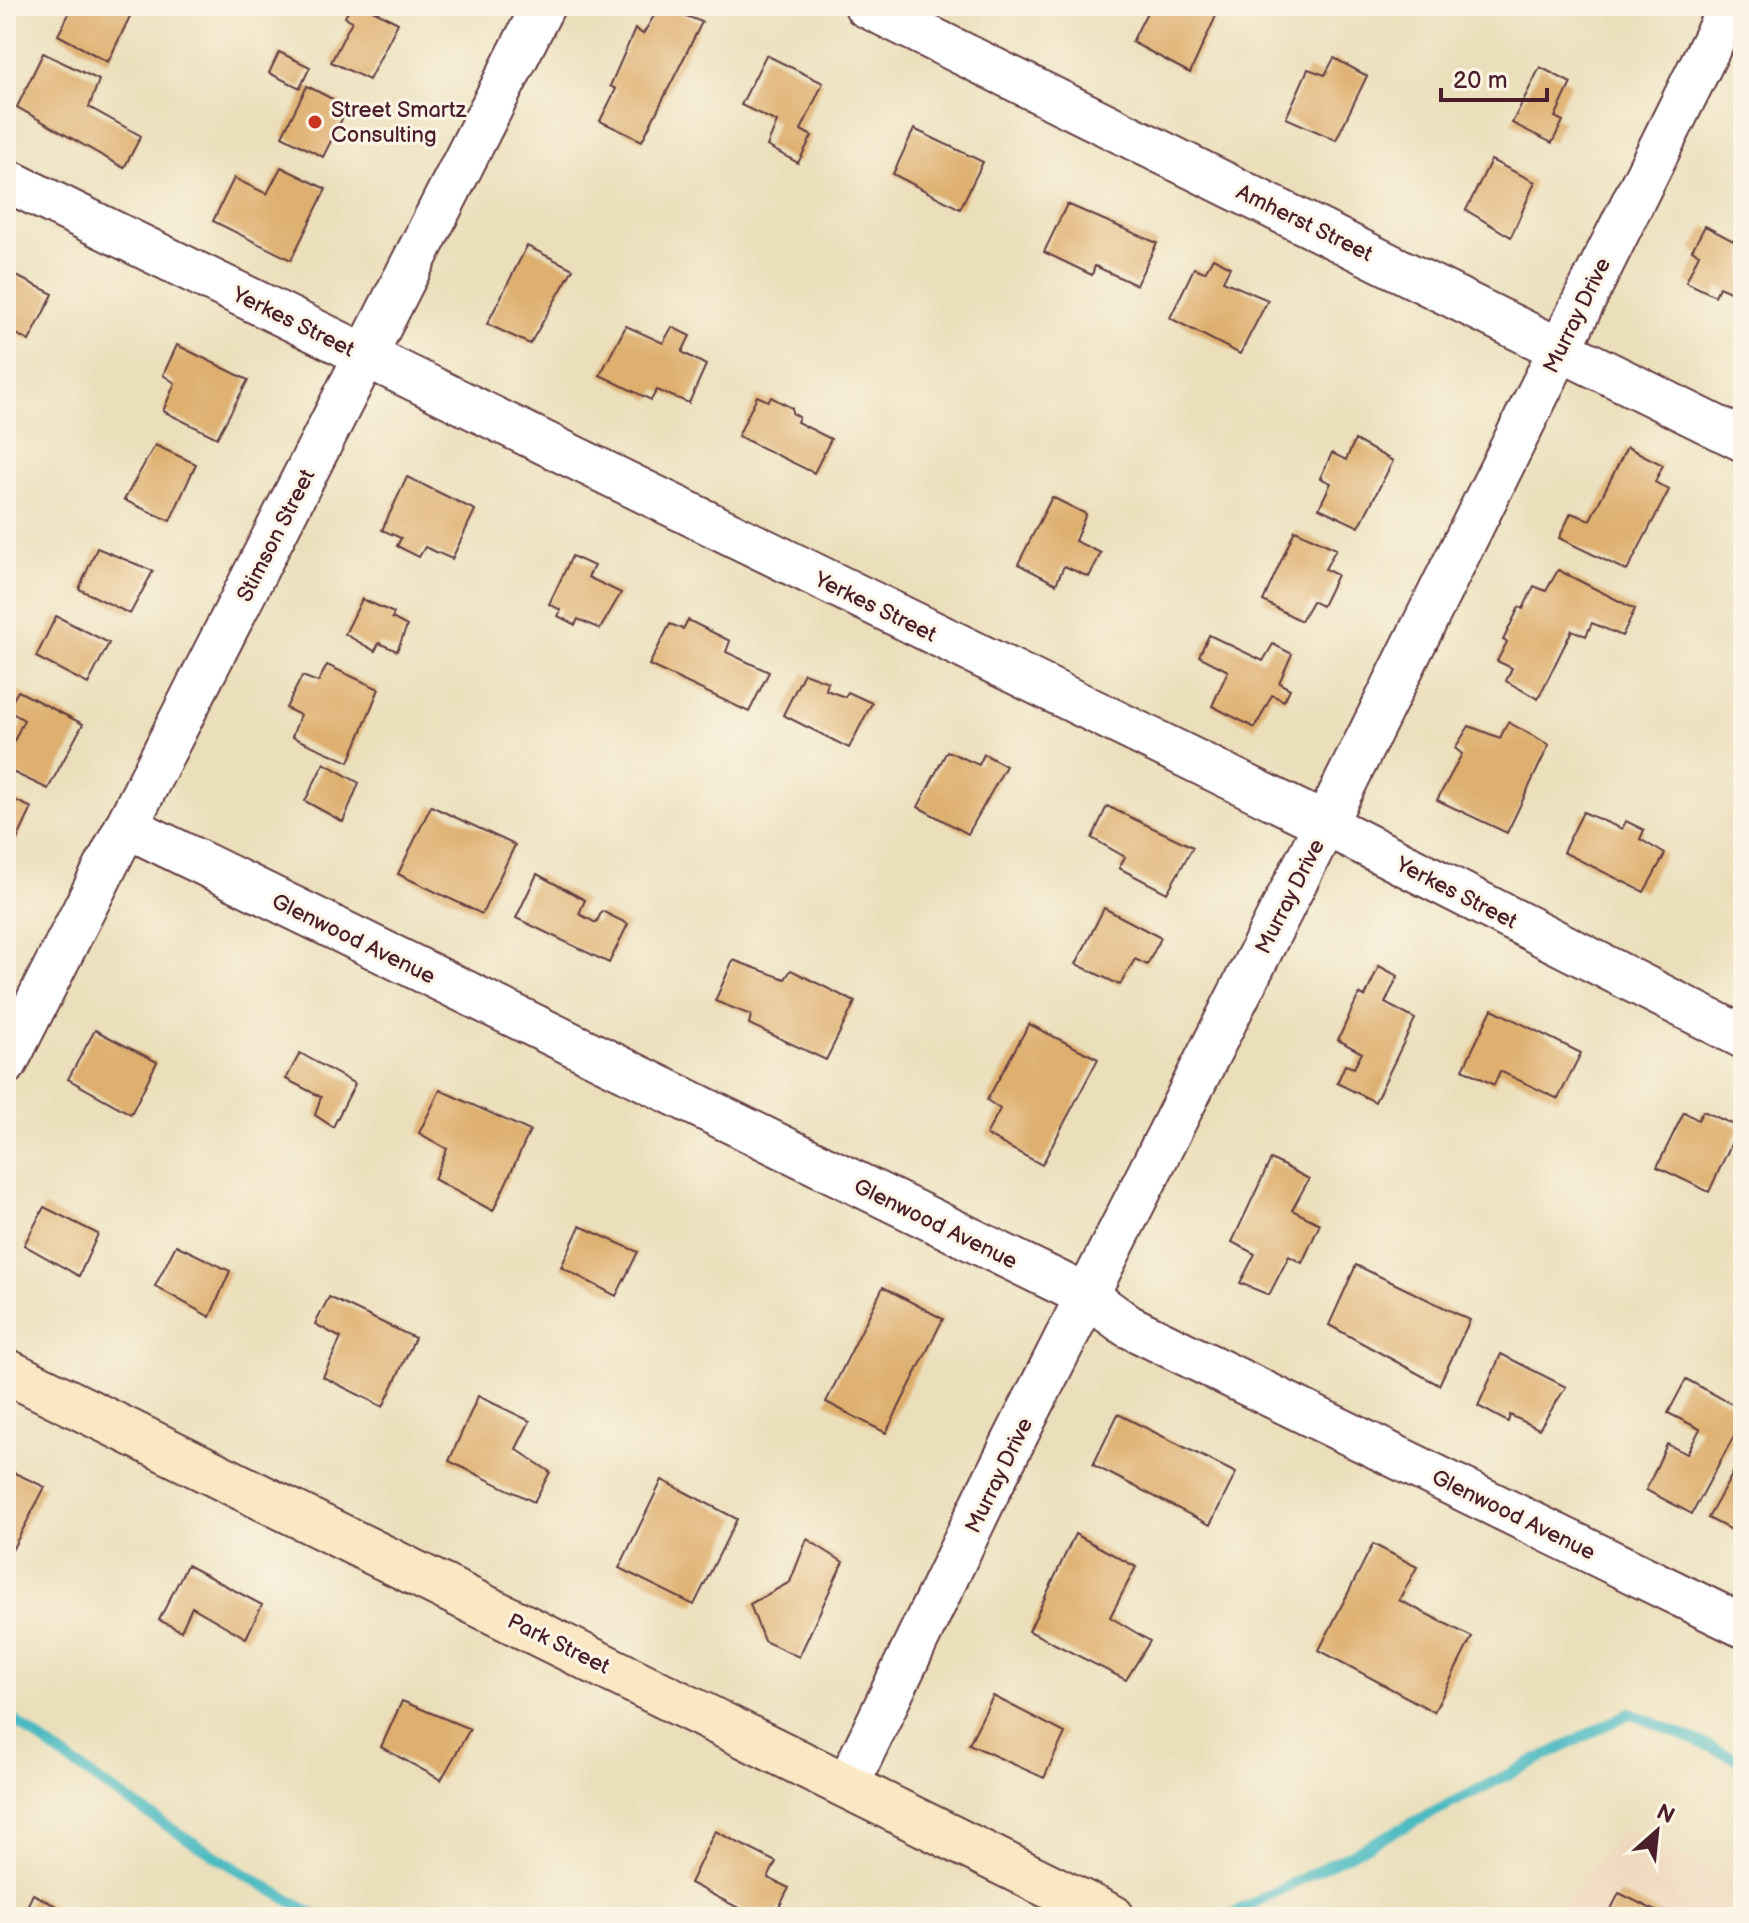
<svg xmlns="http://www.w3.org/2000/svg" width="1749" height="1923" viewBox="0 0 1749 1923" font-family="'Balsamiq Sans',sans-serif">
<rect width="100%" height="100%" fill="#fcf5e5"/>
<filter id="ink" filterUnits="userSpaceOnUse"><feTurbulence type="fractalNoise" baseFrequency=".0125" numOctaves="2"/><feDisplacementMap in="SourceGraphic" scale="16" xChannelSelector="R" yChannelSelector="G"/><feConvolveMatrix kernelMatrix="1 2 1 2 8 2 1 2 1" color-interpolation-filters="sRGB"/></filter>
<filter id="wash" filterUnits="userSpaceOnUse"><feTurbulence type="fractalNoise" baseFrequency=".006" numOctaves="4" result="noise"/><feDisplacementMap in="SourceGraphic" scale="32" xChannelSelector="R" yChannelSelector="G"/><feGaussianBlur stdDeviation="1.8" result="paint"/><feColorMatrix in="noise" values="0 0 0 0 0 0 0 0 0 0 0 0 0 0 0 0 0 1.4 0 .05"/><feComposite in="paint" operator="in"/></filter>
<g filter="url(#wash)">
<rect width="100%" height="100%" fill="#ebdfbb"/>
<path fill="#eed7bb" d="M 1624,1829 L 1743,1885 L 1743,1917 L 1552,1917 Z"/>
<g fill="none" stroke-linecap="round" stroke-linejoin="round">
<path stroke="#4bbac1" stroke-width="11" d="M 6,1714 C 105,1790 210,1854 318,1917
M 1226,1917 L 1630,1713 L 1743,1761"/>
</g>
<g id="blocks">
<path fill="#deaf6e" d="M 73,6 L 135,6 L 108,62 L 58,35 Z
M 351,6 L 365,6 L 398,23 L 369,80 L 331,62 L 352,21 L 345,17 Z
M 660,6 L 702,22 L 642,141 L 600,121 L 616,89 L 610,86 L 635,29 L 643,34 Z
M 1150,6 L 1204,6 L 1202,9 L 1216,16 L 1190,73 L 1132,42 Z
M 1235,6 L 1265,6 L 1260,18 Z
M 279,52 L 310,67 L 300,88 L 269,73 Z
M 43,53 L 99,80 L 89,107 L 141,136 L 124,168 L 17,107 Z
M 766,55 L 823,83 L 801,130 L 812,136 L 798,163 L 767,146 L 777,122 L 741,105 Z
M 1334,58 L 1367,76 L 1336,140 L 1286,118 L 1308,69 L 1325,75 Z
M 1540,67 L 1571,83 L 1555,117 L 1563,121 L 1552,143 L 1512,123 Z
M 307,86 L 348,107 L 323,157 L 282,136 Z
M 914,129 L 983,162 L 960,209 L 893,174 Z
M 1491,160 L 1535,182 L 1511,237 L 1466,210 Z
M 281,167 L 326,189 L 291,260 L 213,221 L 234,178 L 267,194 Z
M 1067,204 L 1157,243 L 1136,285 L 1095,266 L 1092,275 L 1044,252 Z
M 1705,226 L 1743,246 L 1743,298 L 1719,287 L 1715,296 L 1686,282 L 1699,254 L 1692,250 Z
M 527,246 L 573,269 L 530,344 L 487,324 Z
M 1213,258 L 1230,267 L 1223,281 L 1268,300 L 1240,354 L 1170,318 L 1194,268 L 1205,272 Z
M 6,271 L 53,294 L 29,341 L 6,328 Z
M 626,326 L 663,343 L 672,327 L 690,336 L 682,352 L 706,365 L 689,403 L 657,390 L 651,400 L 600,375 Z
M 177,345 L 248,380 L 217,438 L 163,411 L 175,383 L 163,375 Z
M 757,396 L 768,401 L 771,397 L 792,408 L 792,413 L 799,417 L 797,422 L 831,439 L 814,473 L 738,436 Z
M 1355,440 L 1393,461 L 1359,527 L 1319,508 L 1331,483 L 1320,478 L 1332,453 L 1346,460 Z
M 155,445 L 196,464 L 170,521 L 124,500 Z
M 1627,447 L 1663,465 L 1655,482 L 1669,490 L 1627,571 L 1559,538 L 1571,513 L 1590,520 Z
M 407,477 L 475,510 L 452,559 L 425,547 L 419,557 L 397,546 L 401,538 L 382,530 Z
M 1052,497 L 1086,514 L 1075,541 L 1101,553 L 1089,577 L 1064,566 L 1056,584 L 1018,564 Z
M 1295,530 L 1336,549 L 1325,569 L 1337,575 L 1322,606 L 1312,601 L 1301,621 L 1263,601 Z
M 97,548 L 153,571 L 130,614 L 79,589 Z
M 572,556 L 594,566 L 588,577 L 621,593 L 600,629 L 578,619 L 575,625 L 558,616 L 561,610 L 549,604 Z
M 1558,570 L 1635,609 L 1622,636 L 1592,623 L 1586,636 L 1572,630 L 1538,699 L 1506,681 L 1512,668 L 1497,661 L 1507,642 L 1503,640 L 1519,607 L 1523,609 L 1534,586 L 1546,591 Z
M 362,599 L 394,613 L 392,618 L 407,626 L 397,651 L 379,643 L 375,651 L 345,634 Z
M 56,616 L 109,643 L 88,684 L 36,657 Z
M 688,620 L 730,641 L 726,652 L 769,672 L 749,712 L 649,665 L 670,624 L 683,629 Z
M 1209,635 L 1263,661 L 1273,644 L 1292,654 L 1279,683 L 1290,689 L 1284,701 L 1272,695 L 1255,728 L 1212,706 L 1228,671 L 1199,656 Z
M 327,665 L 379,689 L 349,762 L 292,737 L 300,715 L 286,708 L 302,676 L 318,682 Z
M 804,673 L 828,682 L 826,690 L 845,697 L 848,692 L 872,703 L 849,748 L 783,715 Z
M 18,691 L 83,724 L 48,789 L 6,769 L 6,758 L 24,720 L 7,710 Z
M 1508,722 L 1549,745 L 1507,833 L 1437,800 L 1462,754 L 1455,748 L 1469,726 L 1500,738 Z
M 947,751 L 979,765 L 984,754 L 1006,766 L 968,834 L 918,807 Z
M 324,763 L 359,783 L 343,822 L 305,801 Z
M 6,796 L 32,808 L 6,863 Z
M 431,806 L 515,845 L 482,914 L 398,874 Z
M 1107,806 L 1193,847 L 1167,893 L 1119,868 L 1125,857 L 1092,838 Z
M 1583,812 L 1622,829 L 1626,821 L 1644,830 L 1640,839 L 1665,854 L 1644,892 L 1563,852 Z
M 537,874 L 585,900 L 579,914 L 596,923 L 602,911 L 628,924 L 609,963 L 516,918 Z
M 1104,908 L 1161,938 L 1147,965 L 1135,959 L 1120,985 L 1076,964 Z
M 733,960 L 785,979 L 791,970 L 855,1002 L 826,1060 L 749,1024 L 751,1015 L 715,1001 Z
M 1379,966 L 1398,976 L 1385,1003 L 1415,1019 L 1375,1102 L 1337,1083 L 1345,1065 L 1354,1068 L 1362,1053 L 1338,1040 L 1359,994 L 1365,997 Z
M 1492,1009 L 1581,1053 L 1558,1099 L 1500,1071 L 1494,1085 L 1463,1069 Z
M 1029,1024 L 1098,1059 L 1042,1165 L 986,1135 L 1000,1109 L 987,1100 Z
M 95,1030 L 157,1062 L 131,1114 L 68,1079 Z
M 300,1053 L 355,1084 L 333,1127 L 315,1115 L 321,1097 L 286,1079 Z
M 440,1090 L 530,1131 L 493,1211 L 434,1179 L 447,1149 L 419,1133 Z
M 1703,1111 L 1739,1127 L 1709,1192 L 1657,1167 L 1684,1112 L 1698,1120 Z
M 1271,1159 L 1309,1179 L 1292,1210 L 1320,1224 L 1302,1263 L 1289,1256 L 1269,1295 L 1240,1283 L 1255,1254 L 1232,1242 Z
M 44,1207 L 98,1234 L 79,1276 L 24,1245 Z
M 580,1226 L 638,1252 L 616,1296 L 561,1267 Z
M 176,1245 L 230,1271 L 210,1317 L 155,1286 Z
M 1356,1265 L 1470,1320 L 1439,1385 L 1329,1325 Z
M 883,1287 L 943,1319 L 886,1433 L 826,1402 Z
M 329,1297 L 415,1338 L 383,1407 L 323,1377 L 341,1338 L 315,1324 Z
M 1501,1354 L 1566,1387 L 1539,1429 L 1510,1415 L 1508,1422 L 1478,1406 Z
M 1686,1379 L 1743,1410 L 1743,1419 L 1692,1514 L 1646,1490 L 1667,1444 L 1687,1454 L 1700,1429 L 1668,1413 Z
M 478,1396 L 530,1421 L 516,1449 L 550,1472 L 534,1502 L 449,1461 Z
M 1118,1414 L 1236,1473 L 1210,1525 L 1093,1465 Z
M 1743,1455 L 1743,1536 L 1708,1518 Z
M 6,1469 L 45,1487 L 11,1552 L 6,1549 Z
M 662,1480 L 737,1519 L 694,1605 L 619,1568 Z
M 1075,1534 L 1136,1567 L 1110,1617 L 1150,1641 L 1126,1680 L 1029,1631 Z
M 807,1539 L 843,1562 L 799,1657 L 764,1641 L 750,1604 L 790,1582 Z
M 1373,1544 L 1417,1567 L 1399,1600 L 1472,1637 L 1434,1712 L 1319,1650 Z
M 187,1565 L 262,1605 L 246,1638 L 192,1607 L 181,1631 L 159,1620 Z
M 993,1696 L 1065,1733 L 1044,1778 L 969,1744 Z
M 402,1701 L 470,1729 L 441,1780 L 381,1747 Z
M 715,1831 L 776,1862 L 768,1878 L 789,1888 L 774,1917 L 756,1917 L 690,1883 Z
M 1619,1893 L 1668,1917 L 1607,1917 Z
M 33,1894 L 77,1917 L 22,1917 Z"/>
</g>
</g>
<g filter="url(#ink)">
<use href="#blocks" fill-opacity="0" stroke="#623c41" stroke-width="2"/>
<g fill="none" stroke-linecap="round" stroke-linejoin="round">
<defs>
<path id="street" d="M 866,6 L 1743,440
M 6,180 L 1325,824 L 1743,1037
M 126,826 L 1087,1296 L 1128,1326 L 1743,1626
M 6,1063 L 543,6
M 847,1786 L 989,1490 L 1325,824 L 1730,6"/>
<path id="secondary" d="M 6,1371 L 1112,1917"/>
</defs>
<use href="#street" stroke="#623c41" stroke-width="46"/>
<use href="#secondary" stroke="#623c41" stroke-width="48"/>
<use href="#street" stroke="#fff" stroke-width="42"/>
<use href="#secondary" stroke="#fae7c3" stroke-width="44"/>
</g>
</g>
<circle fill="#c8321e" stroke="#fcf5e5" stroke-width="3" cx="315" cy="122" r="8"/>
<g text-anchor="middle" stroke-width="6" stroke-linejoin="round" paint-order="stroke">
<g font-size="22" fill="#4a1f2b" stroke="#fcf5e5" text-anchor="start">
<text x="331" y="117">Street Smartz<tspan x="331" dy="25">Consulting</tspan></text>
</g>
<g font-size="22" fill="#4a1f2b" stroke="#fcf5e5">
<text transform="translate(1305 222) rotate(26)" y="8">Amherst Street</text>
<text transform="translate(1576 315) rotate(-64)" y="8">Murray Drive</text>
<text transform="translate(294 321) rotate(26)" y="8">Yerkes Street</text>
<text transform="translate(275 535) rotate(-63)" y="8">Stimson Street</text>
<text transform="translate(876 606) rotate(26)" y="8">Yerkes Street</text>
<text transform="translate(1457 892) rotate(27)" y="8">Yerkes Street</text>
<text transform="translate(1289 896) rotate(-63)" y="8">Murray Drive</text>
<text transform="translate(354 938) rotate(26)" y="8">Glenwood Avenue</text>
<text transform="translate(936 1223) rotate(26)" y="8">Glenwood Avenue</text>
<text transform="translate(998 1475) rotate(-64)" y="8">Murray Drive</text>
<text transform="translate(1514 1514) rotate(26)" y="8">Glenwood Avenue</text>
<text transform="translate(559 1643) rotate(26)" y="8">Park Street</text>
</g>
</g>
<rect width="1749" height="1923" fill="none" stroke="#fcf5e5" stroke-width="32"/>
<g transform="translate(1657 1831) rotate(27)" stroke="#fcf5e5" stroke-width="6" paint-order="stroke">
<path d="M0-6L14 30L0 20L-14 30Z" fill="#4a1f2b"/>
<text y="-12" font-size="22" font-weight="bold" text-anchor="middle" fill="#4a1f2b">N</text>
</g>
<path d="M1441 88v12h106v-12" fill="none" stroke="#4a1f2b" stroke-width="4"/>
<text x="1453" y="88" font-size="24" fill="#4a1f2b" stroke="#fcf5e5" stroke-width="6" paint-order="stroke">20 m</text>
</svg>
